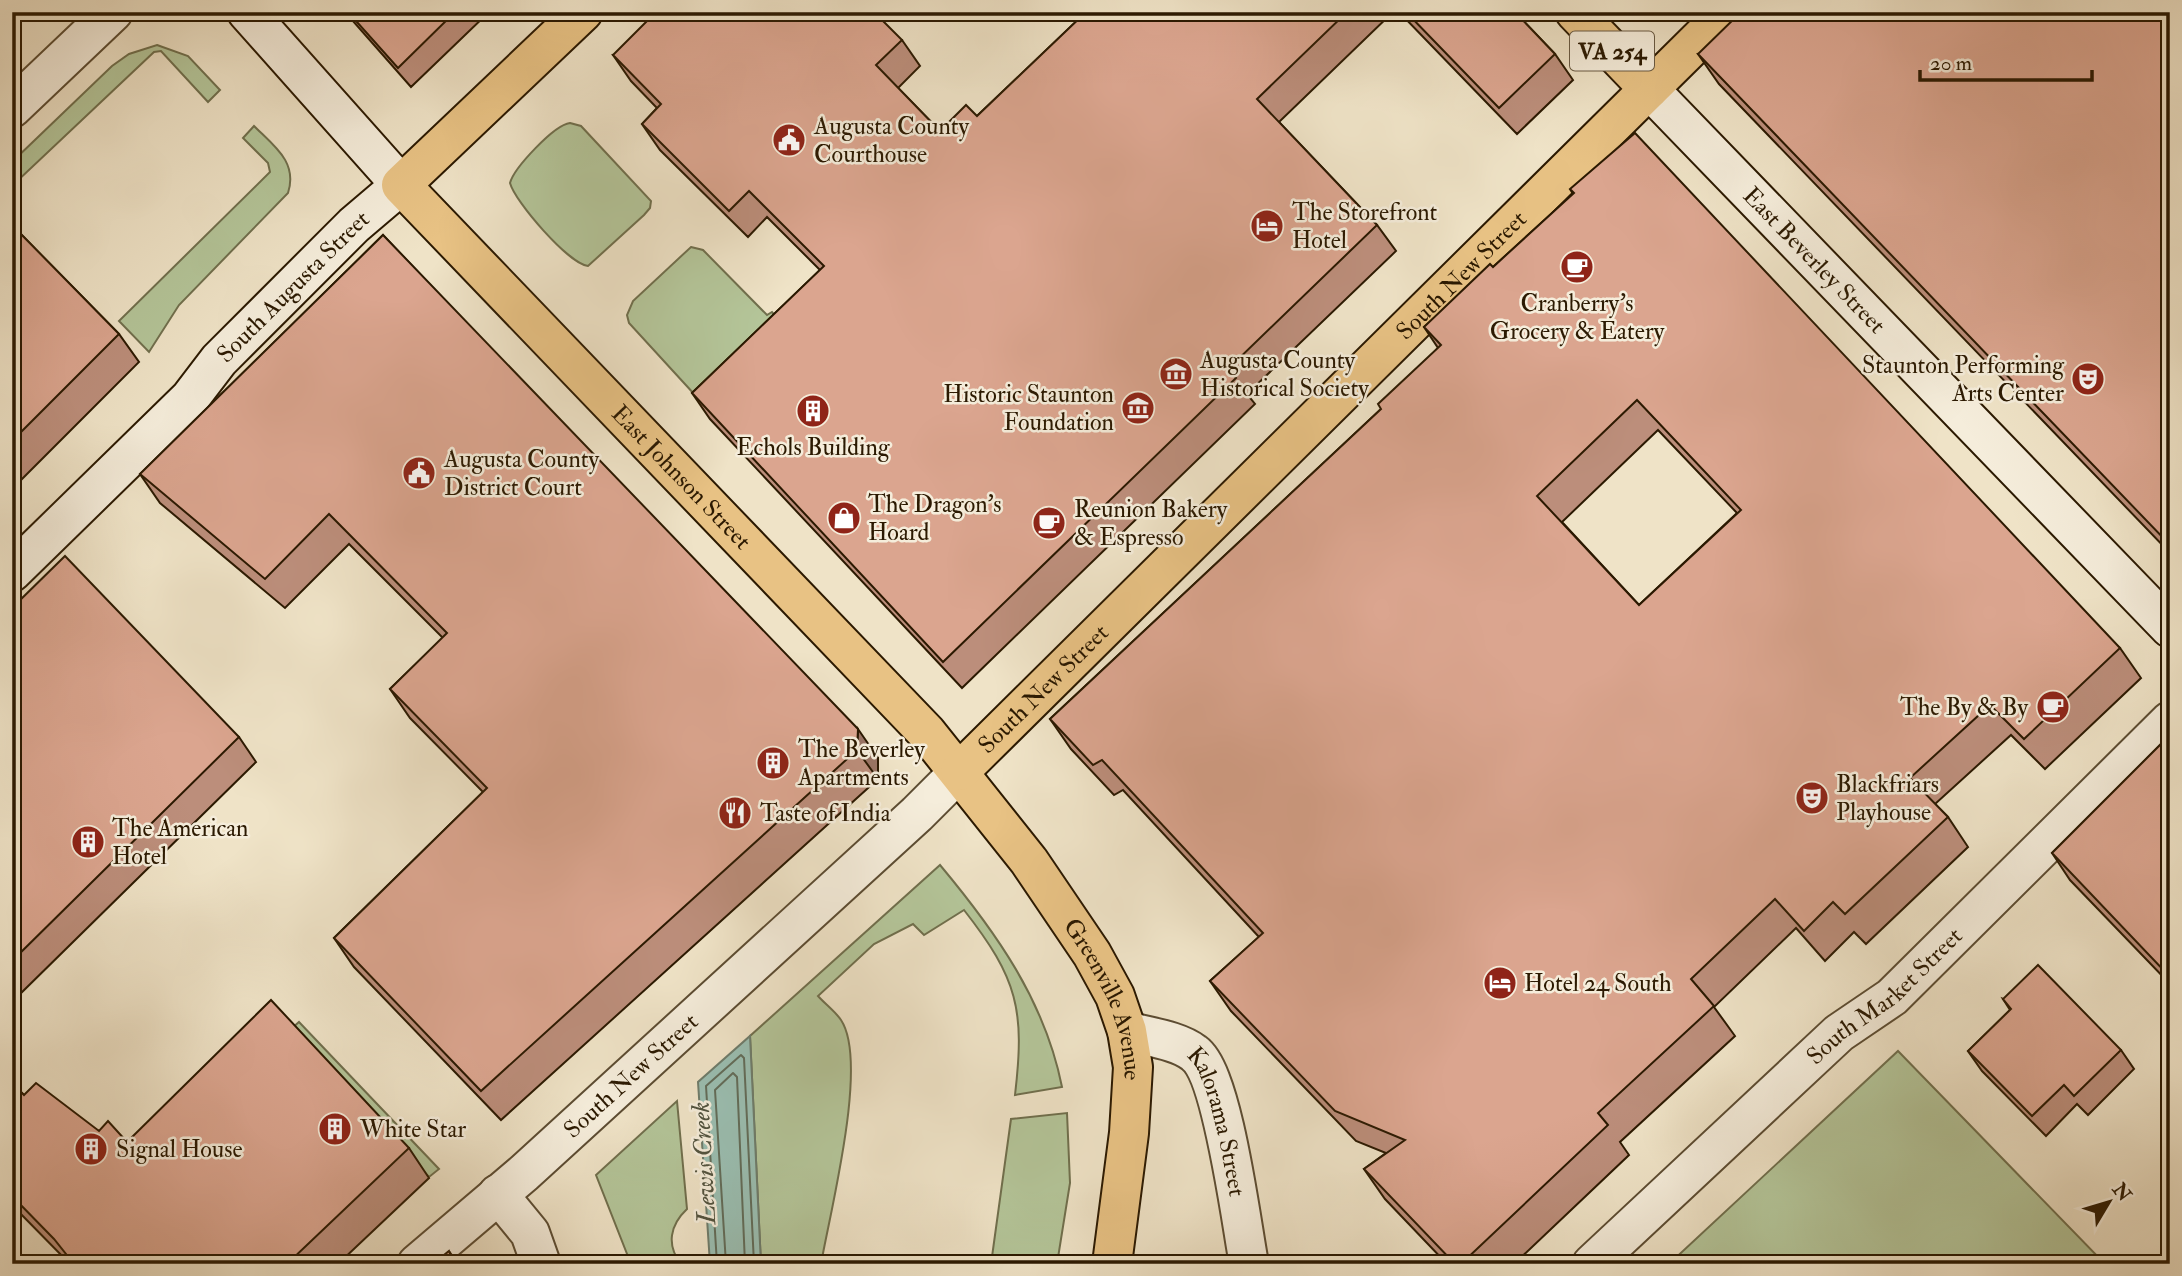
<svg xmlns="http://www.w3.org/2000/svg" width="2182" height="1276" viewBox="0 0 2182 1276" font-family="'IM FELL Double Pica',serif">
<rect width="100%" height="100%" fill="#efe3c7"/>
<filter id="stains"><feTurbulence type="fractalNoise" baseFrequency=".00286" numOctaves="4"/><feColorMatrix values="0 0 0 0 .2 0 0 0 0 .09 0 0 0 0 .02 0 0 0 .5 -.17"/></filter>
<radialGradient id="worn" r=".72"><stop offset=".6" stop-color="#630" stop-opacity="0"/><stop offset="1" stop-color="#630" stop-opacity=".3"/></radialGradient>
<path fill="#b4c599" stroke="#706f4d" stroke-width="2" d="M 157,45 L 188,56 L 220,90 L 208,102 L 161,51 L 154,52 L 12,186 L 12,162 L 112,66 L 129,54 Z
M 570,123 L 581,126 L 651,201 L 650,208 L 644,215 L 588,266 C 569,264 515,202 510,183 C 514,168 554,125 570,123 Z
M 254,126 C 274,146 298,162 288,193 L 179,305 L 149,352 L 119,321 L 270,172 L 268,163 L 243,138 Z
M 691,247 L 703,250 L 767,315 L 772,312 L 777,318 L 695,395 L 629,323 L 627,315 L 633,301 Z
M 940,865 C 996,932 1045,1001 1062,1087 L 1015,1095 C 1025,1010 1018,979 964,910 L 924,935 L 913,924 L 874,944 L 818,996 C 825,1004 835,1011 841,1020 C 869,1062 830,1212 821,1264 L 761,1264 L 750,1036 Z
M 299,1022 L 439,1169 L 429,1177 L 291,1029 Z
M 1898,1051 L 2105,1264 L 1669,1264 Z
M 677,1101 L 687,1209 C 670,1225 666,1245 681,1264 L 631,1264 L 596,1175 Z
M 1067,1113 L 1070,1183 L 1057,1264 L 991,1264 L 1011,1119 Z"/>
<path fill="#9abeb1" stroke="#6e7c6b" stroke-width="2" d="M 750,1036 L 761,1264 L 710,1264 L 698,1082 Z"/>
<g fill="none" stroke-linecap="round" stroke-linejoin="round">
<path stroke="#626c59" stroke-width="2" d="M 717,1264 L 706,1086 L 741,1055 L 744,1058 L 754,1264
M 726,1264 L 715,1090 L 733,1073 L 737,1077 L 745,1264"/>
<defs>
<g id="street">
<path d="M 12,108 L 113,12"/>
<path id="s1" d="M 1127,1031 C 1148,1037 1177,1040 1194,1053 C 1223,1074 1241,1222 1249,1264"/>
<path d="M 498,1194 L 530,1233 L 541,1264"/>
<path id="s2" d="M 417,1264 L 524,1173 L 917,814 L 960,771"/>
<path id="s3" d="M 1592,1264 L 1839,1033 L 1892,997 L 2170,721"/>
</g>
<g id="secondary">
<path id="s4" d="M 1649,89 L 2170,628"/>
<path id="s5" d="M 12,572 L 190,398 L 219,360 L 354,225 L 401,185 L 247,12"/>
</g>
<g id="primary">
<path id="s6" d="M 583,12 L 401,185 L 927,733 L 1029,861 L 1092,954 L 1115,996 L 1127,1031 L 1133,1067 L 1129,1133 L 1112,1264"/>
<path d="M 1575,12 L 1649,89"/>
<path id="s7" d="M 960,771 L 1727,12"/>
</g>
</defs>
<use href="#street" stroke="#5c4c32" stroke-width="42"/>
<use href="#secondary" stroke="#2b1901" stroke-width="42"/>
<use href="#primary" stroke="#2b1901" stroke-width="42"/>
<use href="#street" stroke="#f5eddb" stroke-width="38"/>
<use href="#secondary" stroke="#f5eddb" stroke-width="38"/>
<use href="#primary" stroke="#e8c284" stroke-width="38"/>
<path stroke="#2b1901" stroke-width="5" stroke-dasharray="12 12" stroke-linecap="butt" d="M 12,1243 L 31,1264"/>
</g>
<path fill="#bc8e7b" stroke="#2b1901" stroke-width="2" fill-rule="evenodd" d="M 345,12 L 489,12 L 411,87 Z
M 1086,12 L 1393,12 L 1279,122 L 1377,225 L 1396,251 L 1247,394 L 1255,404 L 962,688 L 710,419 L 692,393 L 820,270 L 767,217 L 748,237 L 660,150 L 642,124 L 657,108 L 631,81 L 613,55 L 902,40 L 920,66 L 898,88 L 940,131 L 977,116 Z
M 1399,12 L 1515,12 L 1555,54 L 1573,80 L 1517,134 Z
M 2170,28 L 2170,553 L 1719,84 L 1698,54 Z
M 1570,189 L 2120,648 L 2141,678 L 2045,769 L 2011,735 L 1935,804 L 1948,817 L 1968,847 L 1866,944 L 1854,932 L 1825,961 L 1796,928 L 1714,1007 L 1735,1036 L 1620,1142 L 1629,1155 L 1514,1264 L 1447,1264 L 1385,1199 L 1364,1169 L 1386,1153 L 1356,1141 L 1231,1011 L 1210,981 L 1259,937 L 1123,790 L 1114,795 L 1071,749 L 1050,719 L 1381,409 L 1438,348 L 1424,327 L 1493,267 L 1573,194 ZM 1658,430 L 1737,513 L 1639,605 L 1562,522 Z
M 12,225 L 119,334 L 139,362 L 12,489 Z
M 383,235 L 878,758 L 878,779 L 501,1120 L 354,967 L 334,938 L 483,792 L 410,718 L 390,689 L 443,638 L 349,544 L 285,608 L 160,503 L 140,474 Z
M 12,608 L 239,737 L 256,762 L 16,998 L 12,994 Z
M 2170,735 L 2170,984 L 2070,880 L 2052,853 Z
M 2003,999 L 2121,1050 L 2134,1069 L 2088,1115 L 2077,1104 L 2046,1136 L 1982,1071 L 1968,1051 L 2010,1010 Z
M 12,1083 L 24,1095 L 99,1131 L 127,1142 L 409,1148 L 429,1178 L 338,1264 L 70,1264 L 12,1205 Z"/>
<path fill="#997464" stroke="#2b1901" stroke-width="2" d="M 858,729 L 878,758 L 878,779 L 857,750 Z
M 449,1251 L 458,1264 L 454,1264 Z"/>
<path fill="#dba58f" stroke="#2b1901" stroke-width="2" fill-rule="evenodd" d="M 348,12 L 455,12 L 398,68 Z
M 656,12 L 874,12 L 902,40 L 876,65 L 940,131 L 966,105 L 977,116 L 1086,12 L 1347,12 L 1257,99 L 1377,225 L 1228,369 L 1236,378 L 943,662 L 692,393 L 824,266 L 749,191 L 729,211 L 642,124 L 661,104 L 613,55 Z
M 1406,12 L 1515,12 L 1555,54 L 1499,108 Z
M 1741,12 L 2155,12 L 2170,28 L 2170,545 L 1698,54 Z
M 1635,133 L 2120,648 L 2024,739 L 1990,705 L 1910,778 L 1948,817 L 1845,914 L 1833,902 L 1804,931 L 1775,899 L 1691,979 L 1714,1006 L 1598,1113 L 1608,1125 L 1461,1264 L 1455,1264 L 1364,1169 L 1405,1140 L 1335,1111 L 1210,981 L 1263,933 L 1102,760 L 1093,765 L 1050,719 L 1381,409 L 1378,404 L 1441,345 L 1424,327 L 1490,264 L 1493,267 L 1574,193 L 1570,189 ZM 1637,400 L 1741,510 L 1639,605 L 1537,496 Z
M 12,225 L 119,334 L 12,441 Z
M 383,235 L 858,729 L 857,750 L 481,1091 L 334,938 L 487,788 L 390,689 L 447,633 L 329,514 L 265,579 L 140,474 Z
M 65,556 L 239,737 L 12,961 L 12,608 Z
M 2170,735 L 2170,977 L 2052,853 Z
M 2038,965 L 2121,1050 L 2074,1096 L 2064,1085 L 2032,1116 L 1968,1051 L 2011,1009 L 2003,999 Z
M 271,1000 L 409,1148 L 287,1264 L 74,1264 L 54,1239 L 12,1196 L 12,1083 L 24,1095 L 36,1083 L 99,1131 L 108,1121 L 127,1142 Z
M 449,1251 L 454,1264 L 433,1264 Z"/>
<defs>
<symbol id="civic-disc" viewBox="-11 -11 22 22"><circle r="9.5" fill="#8f2418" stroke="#f5eddb"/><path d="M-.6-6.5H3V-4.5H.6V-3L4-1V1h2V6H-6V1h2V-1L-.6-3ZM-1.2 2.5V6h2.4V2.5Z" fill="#fff"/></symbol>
<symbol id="hotel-disc" viewBox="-11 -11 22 22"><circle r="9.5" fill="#8f2418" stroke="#f5eddb"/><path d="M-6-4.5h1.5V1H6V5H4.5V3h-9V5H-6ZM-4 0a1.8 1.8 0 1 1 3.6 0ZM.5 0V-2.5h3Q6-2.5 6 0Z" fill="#fff"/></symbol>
<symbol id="cafe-disc" viewBox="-11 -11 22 22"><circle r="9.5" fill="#8f2418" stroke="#f5eddb"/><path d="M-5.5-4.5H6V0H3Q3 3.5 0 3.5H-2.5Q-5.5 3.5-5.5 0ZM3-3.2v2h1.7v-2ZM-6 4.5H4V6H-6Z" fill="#fff"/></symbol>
<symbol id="museum-disc" viewBox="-11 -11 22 22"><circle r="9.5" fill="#8f2418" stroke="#f5eddb"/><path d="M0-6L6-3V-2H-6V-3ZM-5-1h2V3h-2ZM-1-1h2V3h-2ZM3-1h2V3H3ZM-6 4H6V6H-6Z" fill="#fff"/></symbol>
<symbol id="theatre-disc" viewBox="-11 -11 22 22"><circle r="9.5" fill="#8f2418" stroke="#f5eddb"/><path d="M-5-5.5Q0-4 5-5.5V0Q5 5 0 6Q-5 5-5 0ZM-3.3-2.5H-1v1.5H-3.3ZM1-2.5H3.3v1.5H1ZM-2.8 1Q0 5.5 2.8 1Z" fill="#fff"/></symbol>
<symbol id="building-disc" viewBox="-11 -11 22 22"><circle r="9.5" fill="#8f2418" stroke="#f5eddb"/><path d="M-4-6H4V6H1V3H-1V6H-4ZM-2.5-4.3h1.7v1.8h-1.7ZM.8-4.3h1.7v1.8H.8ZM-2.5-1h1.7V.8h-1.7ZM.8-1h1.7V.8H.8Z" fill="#fff"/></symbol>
<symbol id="shop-disc" viewBox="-11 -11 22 22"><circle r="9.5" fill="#8f2418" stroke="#f5eddb"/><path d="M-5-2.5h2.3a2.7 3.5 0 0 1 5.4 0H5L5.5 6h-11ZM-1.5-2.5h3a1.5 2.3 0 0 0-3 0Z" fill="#fff"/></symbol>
<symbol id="restaurant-disc" viewBox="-11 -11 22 22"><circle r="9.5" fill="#8f2418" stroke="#f5eddb"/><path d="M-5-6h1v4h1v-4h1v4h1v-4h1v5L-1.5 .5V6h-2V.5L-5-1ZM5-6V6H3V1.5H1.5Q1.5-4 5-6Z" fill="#fff"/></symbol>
</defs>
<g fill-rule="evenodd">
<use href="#civic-disc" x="770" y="121" width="38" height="38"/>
<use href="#hotel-disc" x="1248" y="207" width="38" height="38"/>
<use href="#cafe-disc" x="1558" y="248" width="38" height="38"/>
<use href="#museum-disc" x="1157" y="355" width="38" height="38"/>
<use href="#theatre-disc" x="2069" y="360" width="38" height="38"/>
<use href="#museum-disc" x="1119" y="389" width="38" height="38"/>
<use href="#building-disc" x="794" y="392" width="38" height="38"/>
<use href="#civic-disc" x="400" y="454" width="38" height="38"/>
<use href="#shop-disc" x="825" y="499" width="38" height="38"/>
<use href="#cafe-disc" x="1030" y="504" width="38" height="38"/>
<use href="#cafe-disc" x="2034" y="688" width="38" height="38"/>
<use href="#building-disc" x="754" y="744" width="38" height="38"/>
<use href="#theatre-disc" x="1793" y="779" width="38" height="38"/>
<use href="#restaurant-disc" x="716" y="794" width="38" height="38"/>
<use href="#building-disc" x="69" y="823" width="38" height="38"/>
<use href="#hotel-disc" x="1481" y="964" width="38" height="38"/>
<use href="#building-disc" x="316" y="1110" width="38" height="38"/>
<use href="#building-disc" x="72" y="1130" width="38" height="38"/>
</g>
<g text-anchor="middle" stroke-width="5" stroke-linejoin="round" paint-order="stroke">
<rect fill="#f5eddb" stroke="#685942" stroke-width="2" x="1570" y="31.5" width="84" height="39" rx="5"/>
<g font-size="23" font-weight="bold" fill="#2b1901">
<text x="1612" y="59">VA 254</text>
</g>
<g font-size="24" fill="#2b1901" stroke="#f5eddb" text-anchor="start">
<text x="814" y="134">Augusta County<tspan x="814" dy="28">Courthouse</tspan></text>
<text x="1292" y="220">The Storefront<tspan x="1292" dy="28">Hotel</tspan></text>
<text x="1577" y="311" text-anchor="middle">Cranberry's<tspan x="1577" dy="28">Grocery &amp; Eatery</tspan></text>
<text x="1200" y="368">Augusta County<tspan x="1200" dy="28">Historical Society</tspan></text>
<text x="2064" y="373" text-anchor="end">Staunton Performing<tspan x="2064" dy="28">Arts Center</tspan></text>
<text x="1114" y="402" text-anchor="end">Historic Staunton<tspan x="1114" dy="28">Foundation</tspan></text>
<text x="813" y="455" text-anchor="middle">Echols Building</text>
<text x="444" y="467">Augusta County<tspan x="444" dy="28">District Court</tspan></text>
<text x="868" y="512">The Dragon's<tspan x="868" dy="28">Hoard</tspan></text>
<text x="1074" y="517">Reunion Bakery<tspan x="1074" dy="28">&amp; Espresso</tspan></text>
<text x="2028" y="715" text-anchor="end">The By &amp; By</text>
<text x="798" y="757">The Beverley<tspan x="798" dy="28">Apartments</tspan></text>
<text x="1836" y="792">Blackfriars<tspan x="1836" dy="28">Playhouse</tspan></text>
<text x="760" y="821">Taste of India</text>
<text x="112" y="836">The American<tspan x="112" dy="28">Hotel</tspan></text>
<text x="1524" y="991">Hotel 24 South</text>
<text x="360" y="1137">White Star</text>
<text x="116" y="1157">Signal House</text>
</g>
<g font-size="24" fill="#2b1901" stroke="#f5eddb">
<text dy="8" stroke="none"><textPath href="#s4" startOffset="238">East Beverley Street</textPath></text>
<text dy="8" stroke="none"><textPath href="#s7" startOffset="705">South New Street</textPath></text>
<text dy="8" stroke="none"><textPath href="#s5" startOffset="401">South Augusta Street</textPath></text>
<text dy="8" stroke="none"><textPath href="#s6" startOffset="656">East Johnson Street</textPath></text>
<text dy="8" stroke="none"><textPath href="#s7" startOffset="117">South New Street</textPath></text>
<text dy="8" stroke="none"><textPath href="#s3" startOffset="397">South Market Street</textPath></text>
<text dy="8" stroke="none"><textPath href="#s6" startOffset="1334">Greenville Avenue</textPath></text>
<text dy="8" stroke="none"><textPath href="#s2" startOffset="285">South New Street</textPath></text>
<text dy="8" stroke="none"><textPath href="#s1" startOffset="145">Kalorama Street</textPath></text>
</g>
<g font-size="26" font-style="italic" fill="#52533f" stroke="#f5eddb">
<text transform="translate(703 1163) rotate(-93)" y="9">Lewis Creek</text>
</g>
</g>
<rect width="2182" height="1276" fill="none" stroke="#efe3c7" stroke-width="42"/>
<rect x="14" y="14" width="2154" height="1248" fill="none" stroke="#2b1901" stroke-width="3.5"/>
<rect x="21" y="21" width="2140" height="1234" fill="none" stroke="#2b1901" stroke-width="2"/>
<g transform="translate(2109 1202) rotate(52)" stroke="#f5eddb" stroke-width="5" paint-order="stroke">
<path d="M0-5L12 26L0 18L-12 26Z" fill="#2b1901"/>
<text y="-10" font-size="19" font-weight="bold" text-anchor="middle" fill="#2b1901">N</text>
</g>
<path d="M1920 70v10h172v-10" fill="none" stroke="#2b1901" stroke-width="3.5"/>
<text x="1930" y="70" font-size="21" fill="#2b1901" stroke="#f5eddb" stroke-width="5" paint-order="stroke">20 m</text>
<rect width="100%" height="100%" filter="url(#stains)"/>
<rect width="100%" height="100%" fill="url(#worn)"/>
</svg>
